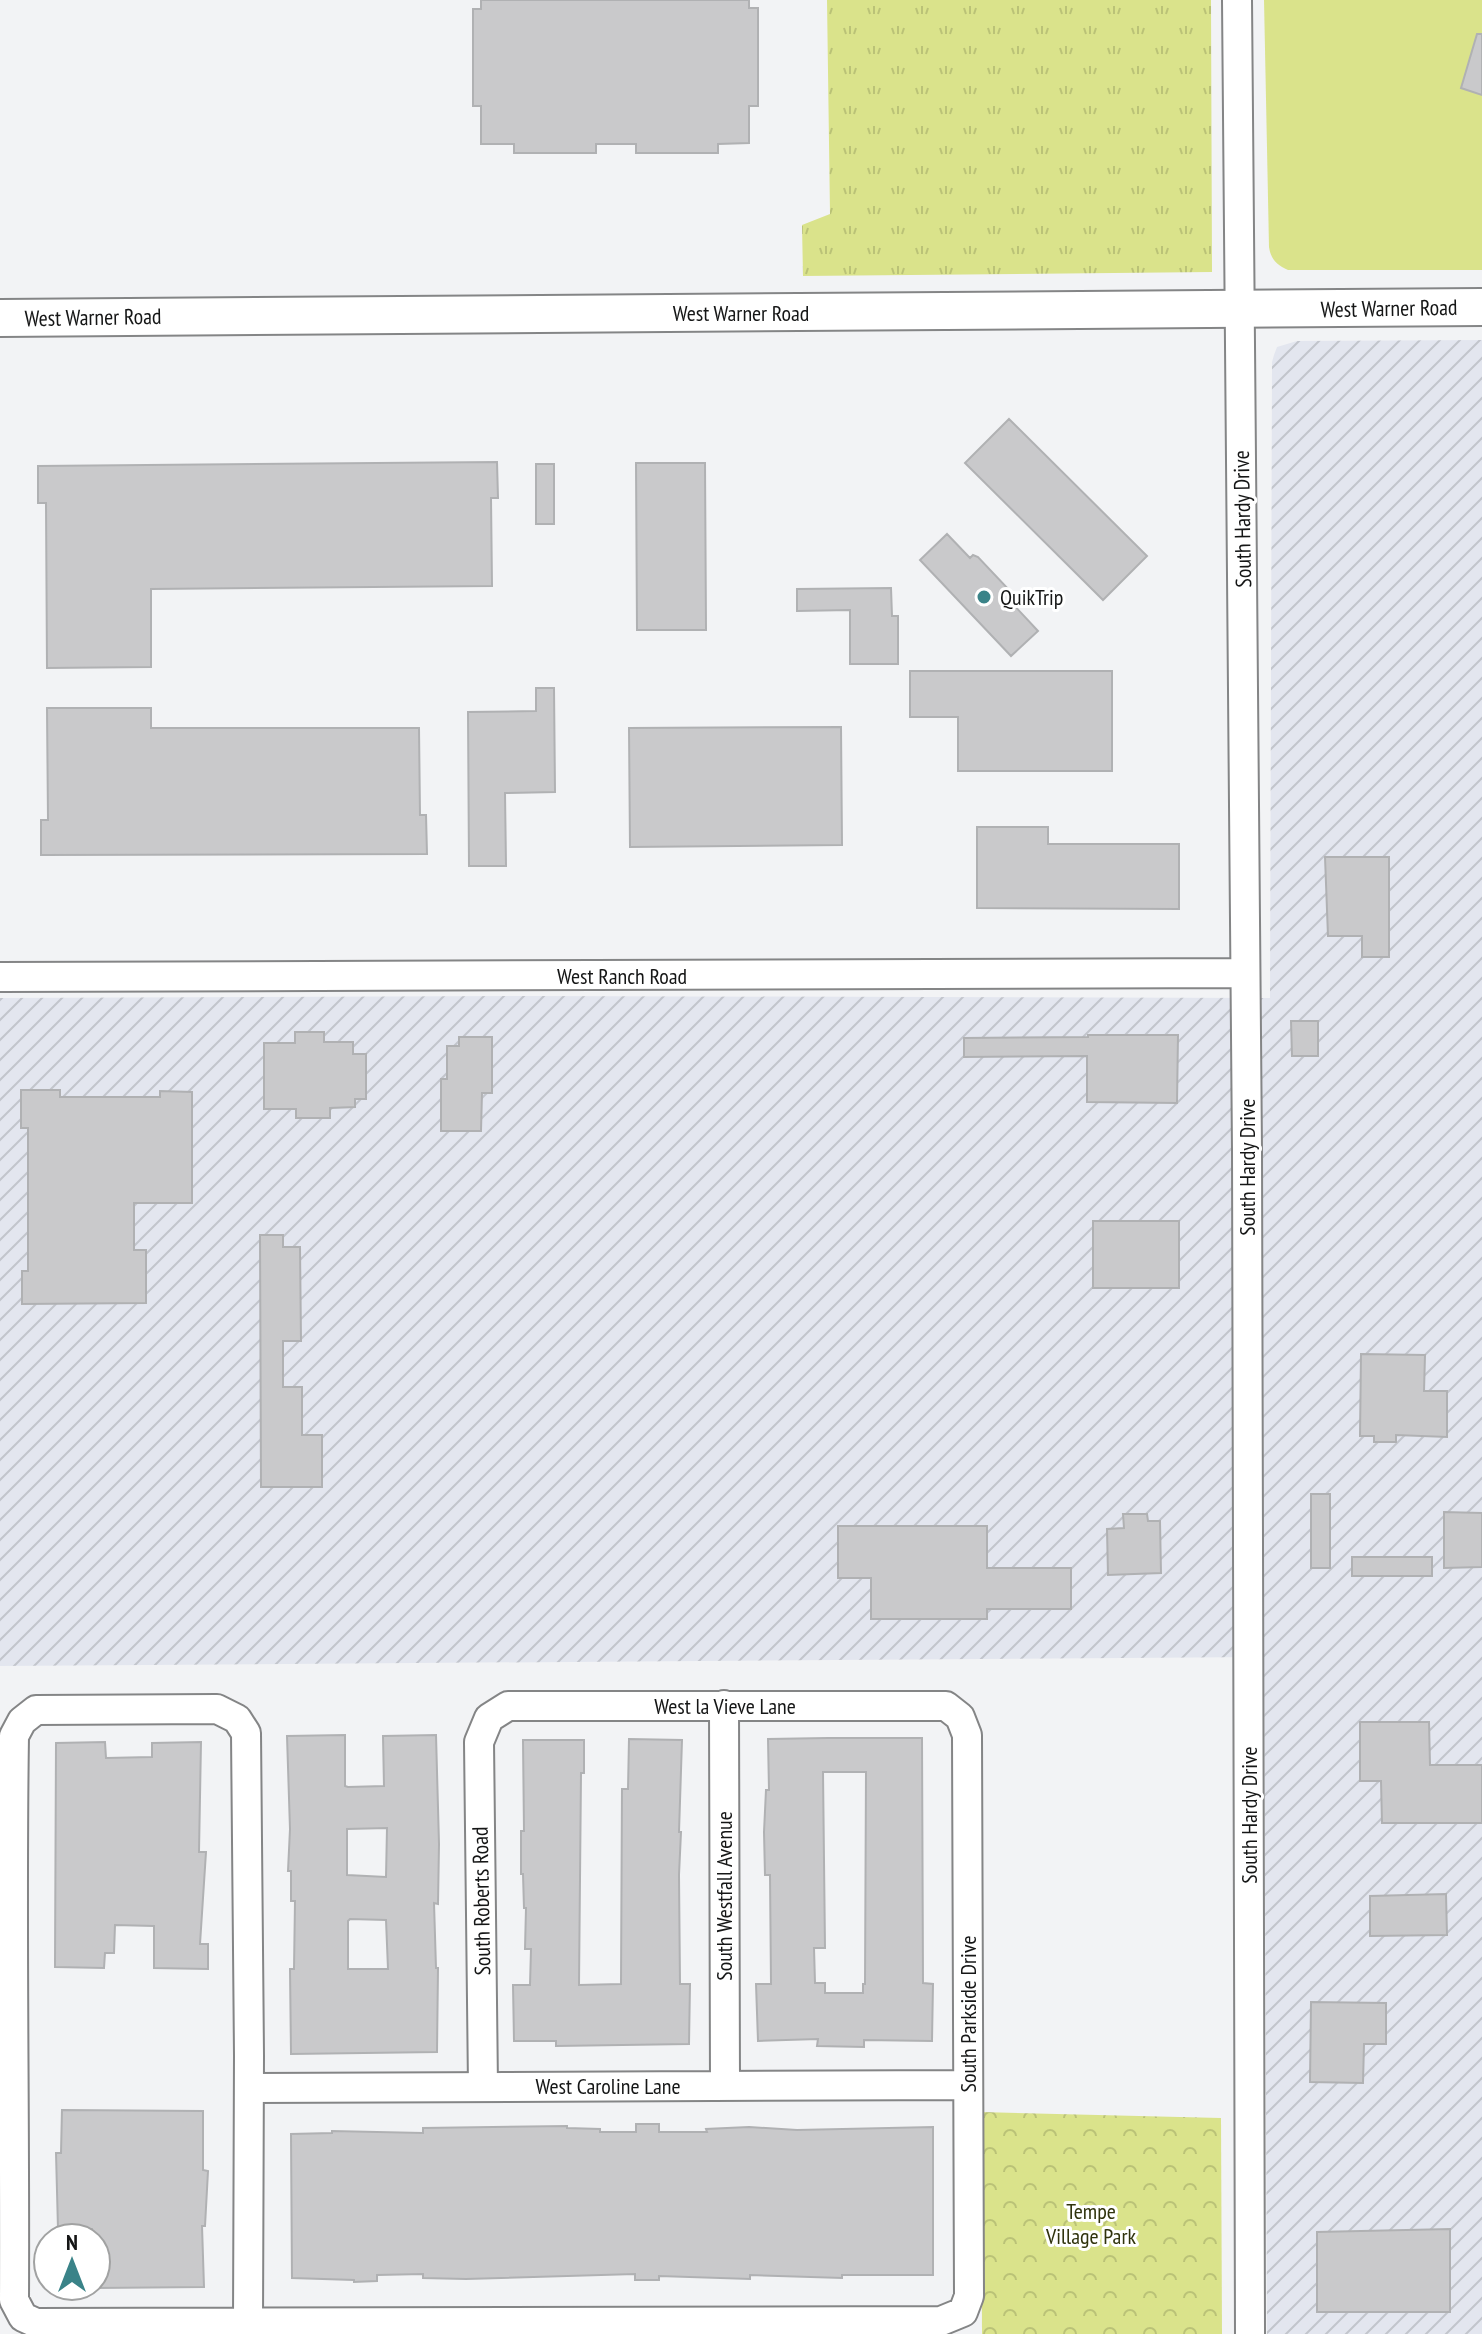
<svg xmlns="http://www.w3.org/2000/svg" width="1482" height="2334" viewBox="0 0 1482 2334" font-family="'PT Sans Narrow',sans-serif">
<defs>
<pattern id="industrial-furrows" width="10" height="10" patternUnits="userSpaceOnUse" patternTransform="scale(2)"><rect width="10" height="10" fill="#e3e6ef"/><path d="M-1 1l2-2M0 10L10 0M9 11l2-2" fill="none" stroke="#c2c5cc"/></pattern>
<pattern id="grass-tufts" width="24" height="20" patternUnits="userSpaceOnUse" patternTransform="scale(2)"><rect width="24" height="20" fill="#dae38b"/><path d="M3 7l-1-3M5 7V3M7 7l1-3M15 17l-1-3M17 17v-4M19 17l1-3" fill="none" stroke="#bac277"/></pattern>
<pattern id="park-crowns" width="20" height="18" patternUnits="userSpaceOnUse" patternTransform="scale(2)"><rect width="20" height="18" fill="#dae38b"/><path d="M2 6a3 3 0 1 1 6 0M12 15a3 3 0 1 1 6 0" fill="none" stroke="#bac277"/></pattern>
</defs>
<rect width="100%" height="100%" fill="#f2f3f5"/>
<path fill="url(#industrial-furrows)" d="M 1482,340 L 1482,2334 L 1267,2334 L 1264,1657 L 0,1666 L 0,998 L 533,996 L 1270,998 L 1272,362 L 1274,355 L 1277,347 L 1297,341 Z"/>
<path fill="url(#grass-tufts)" d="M 827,0 L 1211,0 L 1212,272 L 803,276 L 802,225 L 830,214 Z"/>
<path fill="url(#park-crowns)" d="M 981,2112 L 1221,2118 L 1222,2334 L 982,2334 Z"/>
<path fill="#dae38b" d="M 1264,0 L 1482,0 L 1482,270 L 1288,270 C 1277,265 1271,260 1269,247 Z"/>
<path fill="#c9c9cb" stroke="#b0b1b3" stroke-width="2" fill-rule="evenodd" d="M 481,0 L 749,0 L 749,8 L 758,8 L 758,106 L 749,106 L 749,143 L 718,144 L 718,153 L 636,153 L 636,144 L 596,144 L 596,153 L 514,153 L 514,144 L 481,144 L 481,106 L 473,106 L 473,9 L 481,9 Z
M 1477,34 L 1482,34 L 1482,95 L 1461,88 Z
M 1009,419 L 1147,556 L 1103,600 L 965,463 Z
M 497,462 L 498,498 L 491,498 L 492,586 L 151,589 L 151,667 L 47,668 L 46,503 L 38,503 L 38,466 Z
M 636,463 L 705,463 L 706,630 L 637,630 Z
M 536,464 L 554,464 L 554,524 L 536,524 Z
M 947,534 L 970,558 L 973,555 L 978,557 L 1012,593 L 1015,599 L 1011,602 L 1038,631 L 1011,656 L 920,560 Z
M 891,588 L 892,616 L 898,616 L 898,664 L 850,664 L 850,610 L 797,611 L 797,589 Z
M 910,671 L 1112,671 L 1112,771 L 958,771 L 958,717 L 910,717 Z
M 536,688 L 554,688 L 555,792 L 505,793 L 506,866 L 469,866 L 468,712 L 536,711 Z
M 47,708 L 151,708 L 151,728 L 419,728 L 420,815 L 426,815 L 427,854 L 41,855 L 41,820 L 48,820 Z
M 841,727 L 842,845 L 630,847 L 629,728 Z
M 977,827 L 1048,827 L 1048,844 L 1179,844 L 1179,909 L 977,908 Z
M 1325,857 L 1389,857 L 1389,957 L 1362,957 L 1362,936 L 1328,936 Z
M 1291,1021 L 1318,1021 L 1318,1056 L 1292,1056 Z
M 295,1032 L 324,1032 L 324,1042 L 353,1042 L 353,1054 L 366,1054 L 366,1099 L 355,1099 L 355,1107 L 330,1108 L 330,1118 L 296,1118 L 296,1109 L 264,1109 L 264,1043 L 295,1043 Z
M 1088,1035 L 1178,1035 L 1177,1103 L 1087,1102 L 1087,1056 L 964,1057 L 964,1038 L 1088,1037 Z
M 459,1037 L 492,1037 L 492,1093 L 482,1093 L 481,1131 L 441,1131 L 441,1079 L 447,1079 L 447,1046 L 459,1046 Z
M 21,1090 L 60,1090 L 60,1097 L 160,1097 L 160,1091 L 192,1092 L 192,1203 L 134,1203 L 134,1250 L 146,1250 L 146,1303 L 22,1304 L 22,1271 L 28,1271 L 28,1128 L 21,1128 Z
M 1093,1221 L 1179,1221 L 1179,1288 L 1093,1288 Z
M 260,1235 L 283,1235 L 283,1247 L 300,1247 L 301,1341 L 283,1341 L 283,1387 L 302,1387 L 302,1435 L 322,1435 L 322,1487 L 261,1487 Z
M 1361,1354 L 1425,1355 L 1424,1391 L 1447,1391 L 1447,1437 L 1396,1435 L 1396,1442 L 1374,1442 L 1374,1436 L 1360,1436 Z
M 1311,1494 L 1330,1494 L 1330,1568 L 1311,1568 Z
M 1444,1512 L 1482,1513 L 1482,1567 L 1444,1568 Z
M 1123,1514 L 1147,1514 L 1148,1521 L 1160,1521 L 1161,1573 L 1108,1575 L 1107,1529 L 1124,1528 Z
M 838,1526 L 987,1526 L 987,1568 L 1071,1568 L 1071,1609 L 987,1609 L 987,1619 L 871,1619 L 871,1578 L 838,1578 Z
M 1352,1557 L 1432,1557 L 1432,1576 L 1352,1576 Z
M 1360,1722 L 1429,1722 L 1430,1765 L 1482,1765 L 1482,1823 L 1382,1823 L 1381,1781 L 1360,1781 Z
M 345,1735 L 345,1786 L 348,1787 L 384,1786 L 383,1736 L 436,1735 L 439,1844 L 438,1904 L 434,1903 L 436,1968 L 438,1968 L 437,2052 L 291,2054 L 290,1969 L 294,1969 L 295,1901 L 291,1901 L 291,1871 L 288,1871 L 290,1829 L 287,1736 ZM 387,1828 L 386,1877 L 347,1875 L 347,1829 ZM 350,1919 L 386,1920 L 388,1969 L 348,1969 L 348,1921 Z
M 828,1738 L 922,1738 L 923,1983 L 933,1984 L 932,2041 L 864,2040 L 864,2047 L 817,2046 L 818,2039 L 758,2041 L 756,1984 L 771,1984 L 770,1875 L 765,1875 L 764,1832 L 766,1790 L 769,1790 L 768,1739 ZM 823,1772 L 866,1772 L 865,1984 L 863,1984 L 863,1993 L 825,1993 L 825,1983 L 815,1983 L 814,1948 L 825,1948 Z
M 629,1739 L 682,1740 L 679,1832 L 681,1832 L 679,1875 L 680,1984 L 690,1984 L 689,2044 L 556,2046 L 556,2041 L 514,2041 L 513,1985 L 530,1985 L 531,1949 L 525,1949 L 526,1908 L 524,1908 L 523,1874 L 521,1874 L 521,1831 L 524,1831 L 523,1740 L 584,1740 L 584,1773 L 581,1773 L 579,1985 L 621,1984 L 622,1789 L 628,1789 Z
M 105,1742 L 106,1758 L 152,1757 L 152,1743 L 201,1742 L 199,1852 L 206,1852 L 200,1944 L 208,1944 L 208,1969 L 154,1968 L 154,1926 L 115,1925 L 114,1953 L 105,1953 L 104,1968 L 55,1967 L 56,1743 Z
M 1446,1894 L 1447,1935 L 1370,1936 L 1370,1896 Z
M 1311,2002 L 1386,2003 L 1386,2044 L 1364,2044 L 1363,2083 L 1310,2082 Z
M 62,2110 L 203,2111 L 203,2170 L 208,2171 L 205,2226 L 202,2226 L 204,2287 L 96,2288 L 96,2238 L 92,2238 L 92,2229 L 58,2229 L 56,2153 L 61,2153 Z
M 636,2124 L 659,2124 L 659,2132 L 707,2132 L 706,2129 L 749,2127 L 797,2130 L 933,2127 L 933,2275 L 842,2275 L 842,2278 L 750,2275 L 750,2279 L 659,2276 L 659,2280 L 635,2280 L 635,2274 L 466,2279 L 423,2278 L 423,2274 L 377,2275 L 377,2281 L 354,2282 L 354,2280 L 292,2278 L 291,2134 L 332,2133 L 332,2131 L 423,2133 L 423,2128 L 567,2126 L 567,2128 L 600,2129 L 600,2132 L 636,2132 Z
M 1450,2229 L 1450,2312 L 1317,2312 L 1317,2232 Z"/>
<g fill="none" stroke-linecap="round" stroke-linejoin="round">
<defs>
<path id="minor" d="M 1237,0 L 1247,1150 L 1250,2334
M 0,977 L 1245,973
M 724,1705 L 725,2086
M 249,2088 L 967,2085
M 248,2322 L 249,2055 L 246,1733 L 237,1719 L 217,1709 L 36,1710 L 22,1721 L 14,1736 C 11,1924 15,2112 14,2300 L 23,2317 L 36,2323 L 941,2321 L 963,2312 L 969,2296 L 967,1735 L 960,1717 L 946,1706 L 508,1706 L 489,1718 L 479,1742 L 483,2087"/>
<path id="major" d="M 0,318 L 1482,307"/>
</defs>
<use href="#minor" stroke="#848586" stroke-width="32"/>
<use href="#major" stroke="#848586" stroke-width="40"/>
<use href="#minor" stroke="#fff" stroke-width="28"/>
<use href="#major" stroke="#fff" stroke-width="36"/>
</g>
<circle fill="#3a8388" stroke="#fff" stroke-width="3" cx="984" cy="597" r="8"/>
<g text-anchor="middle" stroke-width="6" stroke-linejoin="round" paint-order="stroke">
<g font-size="22" fill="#151616" stroke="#fff">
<text transform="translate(1389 308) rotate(-1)" y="8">West Warner Road</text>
<text x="741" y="321">West Warner Road</text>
<text transform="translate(93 317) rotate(-1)" y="8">West Warner Road</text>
<text transform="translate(1242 519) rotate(-91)" y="8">South Hardy Drive</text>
<text x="622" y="984">West Ranch Road</text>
<text transform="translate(1247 1167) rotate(-90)" y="8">South Hardy Drive</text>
<text x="725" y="1714">West la Vieve Lane</text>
<text transform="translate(1249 1815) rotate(-90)" y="8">South Hardy Drive</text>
<text transform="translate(724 1896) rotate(-90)" y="8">South Westfall Avenue</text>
<text transform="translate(481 1901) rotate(-91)" y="8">South Roberts Road</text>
<text transform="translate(968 2014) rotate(-90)" y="8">South Parkside Drive</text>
<text x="608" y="2094">West Caroline Lane</text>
</g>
<g font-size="22" fill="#151616" stroke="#fff" text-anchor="start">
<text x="1000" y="605">QuikTrip</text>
</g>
<g font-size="22" fill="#30330d" stroke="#fff">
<text x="1091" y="2219">Tempe<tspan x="1091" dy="25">Village Park</tspan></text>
</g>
</g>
<g transform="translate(72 2262)"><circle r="38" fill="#ffffff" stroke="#a1a2a2" stroke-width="2"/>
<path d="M0-6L14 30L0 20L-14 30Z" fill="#3a8388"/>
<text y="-12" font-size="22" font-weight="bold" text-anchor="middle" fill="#151616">N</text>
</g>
</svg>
